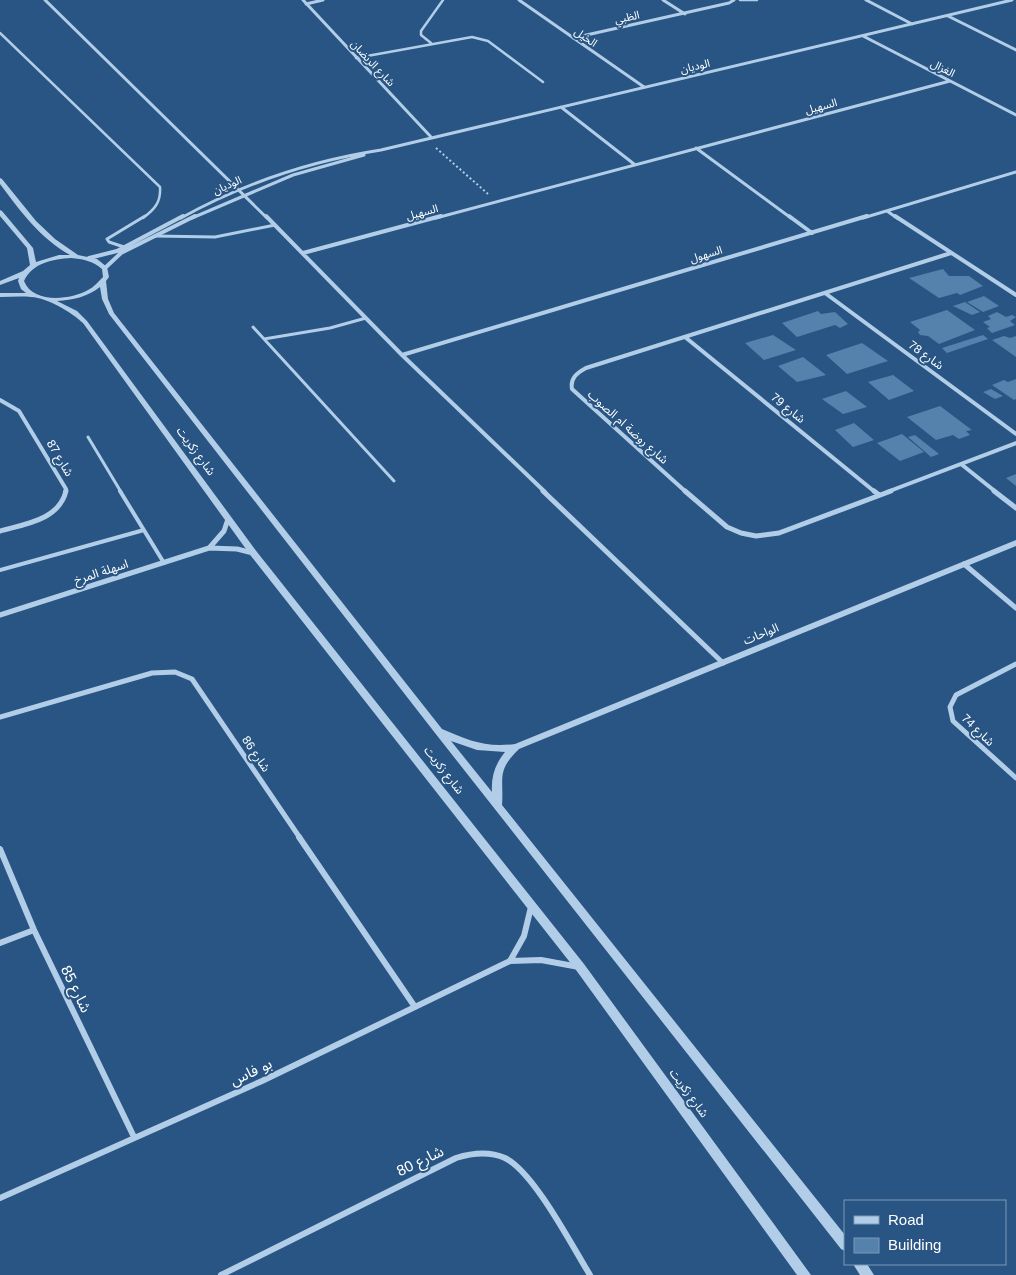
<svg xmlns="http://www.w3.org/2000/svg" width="1016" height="1275" viewBox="0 0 1016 1275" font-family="Helvetica,'Noto Sans Arabic',sans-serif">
<rect width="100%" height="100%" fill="#285583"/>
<path fill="#5581ad" d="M 943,269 L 949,276 L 969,276 L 983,286 L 960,295 L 957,293 L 939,298 L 909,278 Z
M 984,296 L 999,306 L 983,312 L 967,302 Z
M 965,302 L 980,312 L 972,315 L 953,306 Z
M 947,310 L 975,330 L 939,344 L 928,336 L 920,335 L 918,332 L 920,330 L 910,322 Z
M 818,311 L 821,314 L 835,312 L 848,324 L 840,328 L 835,325 L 797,337 L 782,323 Z
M 997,312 L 1006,317 L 1012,315 L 1016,317 L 1010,321 L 1015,325 L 992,333 L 987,328 L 990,327 L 983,322 L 991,319 L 988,316 Z
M 773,335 L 796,350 L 764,360 L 745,343 Z
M 983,335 L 988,339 L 947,353 L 942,348 Z
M 1004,336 L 1010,338 L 1016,336 L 1016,357 L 992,340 Z
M 862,343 L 888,361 L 847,374 L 826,355 Z
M 803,357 L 826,375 L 797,382 L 778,366 Z
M 893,375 L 914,391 L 889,400 L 868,382 Z
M 1016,379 L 1016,399 L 1014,400 L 992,385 L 1004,380 L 1008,382 Z
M 991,389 L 1003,396 L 995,399 L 983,392 Z
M 846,391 L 867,407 L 843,414 L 822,399 Z
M 940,406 L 972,430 L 966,431 L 970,435 L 959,439 L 953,435 L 936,440 L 907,417 Z
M 854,423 L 874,440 L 853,447 L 835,430 Z
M 902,434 L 924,452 L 900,461 L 877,443 Z
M 915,435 L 939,454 L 931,457 L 908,437 Z
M 1016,474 L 1016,486 L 1006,478 Z"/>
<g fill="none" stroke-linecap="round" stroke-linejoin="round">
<path stroke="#b2cde7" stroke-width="2" stroke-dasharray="2 2.5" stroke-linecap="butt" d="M 436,148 L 488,194"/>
<path stroke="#b2cde7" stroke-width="2.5" d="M 740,0 L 757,0
M 0,33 L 160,187 C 161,202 155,209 143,218
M 431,43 L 421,35 L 421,31 L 443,0
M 356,58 L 472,37 L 488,41 L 543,82"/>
<path stroke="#b2cde7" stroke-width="3" d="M 155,236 L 215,237 L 275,225
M 124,247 L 109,242 L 107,239 L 145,216
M 253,327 L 394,481
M 264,339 L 330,328 L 366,318
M 88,437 L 121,492"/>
<path stroke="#b2cde7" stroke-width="4" d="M 120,491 L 164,563
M 0,570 L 144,530"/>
<path stroke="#b2cde7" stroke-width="3" d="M 45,0 L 267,218
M 303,0 L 432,138
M 519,0 L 644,87
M 663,0 L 685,14
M 866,0 L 912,24
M 306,4 L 323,0
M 948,16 L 1016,50
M 863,36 L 1016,115
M 573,38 L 729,3 L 734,0
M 561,107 L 634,164
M 696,148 L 791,218
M 887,211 L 897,218
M 181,218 C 244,183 310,161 381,150 L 1012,0
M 192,218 L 293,175 L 364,155
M 436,218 L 950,81
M 863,218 L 1016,172"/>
<path stroke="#b2cde7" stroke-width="4" d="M 266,216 L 402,355 L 545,492
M 789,216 L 812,233
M 895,216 L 1016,295
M 303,253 L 441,216
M 89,258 L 117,251 L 183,216
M 105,268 L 121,253 L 195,216
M 825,293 L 1016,434
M 685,337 L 875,492
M 402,355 L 867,216
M 0,400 L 19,411 L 66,489 L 65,492
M 961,464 L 996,492
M 686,492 L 572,389 C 570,378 577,373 586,368 L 951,253
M 887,492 L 1016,443"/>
<path stroke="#b2cde7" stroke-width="5" d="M 543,491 L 723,663
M 685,491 L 727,527 L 741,533 L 756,536 L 779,533 L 891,491
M 874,491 L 879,495
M 994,491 L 1016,508
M 0,531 C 25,524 59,520 66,491
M 210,547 L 224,531 L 228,519
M 964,564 L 1016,608
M 0,615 L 209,548 L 237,549 L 253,553
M 1016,664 L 956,695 L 950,707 L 953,721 L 1016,778
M 0,717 L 152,673 L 175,672 L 192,679 L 300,838"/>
<path stroke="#b2cde7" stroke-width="6" d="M 299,837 L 415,1007
M 0,849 L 34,930 L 134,1137
M 0,943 L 34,930
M 510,961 L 524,936 L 531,907
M 0,1198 L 262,1081 L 510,961 L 541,960 L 579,967
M 221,1275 L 456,1158 C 472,1153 489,1151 505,1158 C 534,1172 572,1246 590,1275"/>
<path fill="#b2cde7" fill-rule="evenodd" d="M 0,178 L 2,179 L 36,221 L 55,239 L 78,255 L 97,259 L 107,267 L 109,277 L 106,281 L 108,299 L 114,313 L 442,729 C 468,740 485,748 515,744 L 1016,540 L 1016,546 L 519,749 C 496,771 504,778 502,805 L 845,1235 L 845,1251 L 841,1249 L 435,733 L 109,314 L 102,299 L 100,287 C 87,297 73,300 57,301 L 77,311 L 87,321 L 257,552 L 584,964 L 811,1275 L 797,1275 L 576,970 L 251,556 L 83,323 C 71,312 48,298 31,297 C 21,296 10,297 0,297 L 0,293 L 26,293 L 21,289 L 18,281 L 19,278 L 0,285 L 0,281 L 23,271 L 30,265 L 27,248 L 0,216 L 0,210 L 2,211 L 33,248 L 36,262 L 59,255 L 70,255 C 40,238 20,211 0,184 ZM 71,258 C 83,259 93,261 102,269 L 103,277 C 98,282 94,287 88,290 C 70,300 33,304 24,281 C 32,263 53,259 71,258 ZM 451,741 L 477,750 L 505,752 C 495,764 491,777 492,792 Z
M 853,1264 L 867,1264 L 874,1275 L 860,1275 Z"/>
</g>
<g text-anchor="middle" stroke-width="4" stroke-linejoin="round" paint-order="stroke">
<g font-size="11" fill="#fff" stroke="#285583">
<text transform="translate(627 17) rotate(-12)" y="4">الظبي</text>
<text transform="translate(586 37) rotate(35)" y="4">الخيل</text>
<text transform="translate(373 63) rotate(47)" y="4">شارع الريضان</text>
<text transform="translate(695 66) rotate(-13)" y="4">الوديان</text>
<text transform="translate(943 68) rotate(27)" y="4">الغزال</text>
<text transform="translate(821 106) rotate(-15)" y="4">السهيل</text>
<text transform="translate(227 185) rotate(-24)" y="4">الوديان</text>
<text transform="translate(422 212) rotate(-15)" y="4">السهيل</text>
<text transform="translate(706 254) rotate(-17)" y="4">السهول</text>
</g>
<g font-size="12" fill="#fff" stroke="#285583">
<text transform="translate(926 355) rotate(36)" y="4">شارع 78</text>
<text transform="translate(788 408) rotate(39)" y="4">شارع 79</text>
<text transform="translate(628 427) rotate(42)" y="4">شارع روضة ام الصوب</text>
<text transform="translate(196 451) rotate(54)" y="4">شارع زكريت</text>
<text transform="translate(60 458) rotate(59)" y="4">شارع 87</text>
<text transform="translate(101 572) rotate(-18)" y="4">اسهلة المرخ</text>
<text transform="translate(761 634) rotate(-22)" y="4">الواحات</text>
<text transform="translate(978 730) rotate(44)" y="4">شارع 74</text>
<text transform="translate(256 754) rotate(56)" y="4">شارع 86</text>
<text transform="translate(444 770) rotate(52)" y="4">شارع زكريت</text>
<text transform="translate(689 1093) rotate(54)" y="4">شارع زكريت</text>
</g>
<g font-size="15" fill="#fff" stroke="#285583">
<text transform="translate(76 989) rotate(64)" y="5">شارع 85</text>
<text transform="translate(251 1072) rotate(-25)" y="5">بو فاس</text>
<text transform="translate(420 1161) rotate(-26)" y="5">شارع 80</text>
</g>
</g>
<rect x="844" y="1200" width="162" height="65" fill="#285583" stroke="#7e99b5"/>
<rect x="854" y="1216" width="25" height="8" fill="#b2cde7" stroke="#7e99b5"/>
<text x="888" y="1225" font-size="15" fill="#ffffff">Road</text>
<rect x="854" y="1238" width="25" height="15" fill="#5581ad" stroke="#7e99b5"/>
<text x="888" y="1250" font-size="15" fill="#ffffff">Building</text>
</svg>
